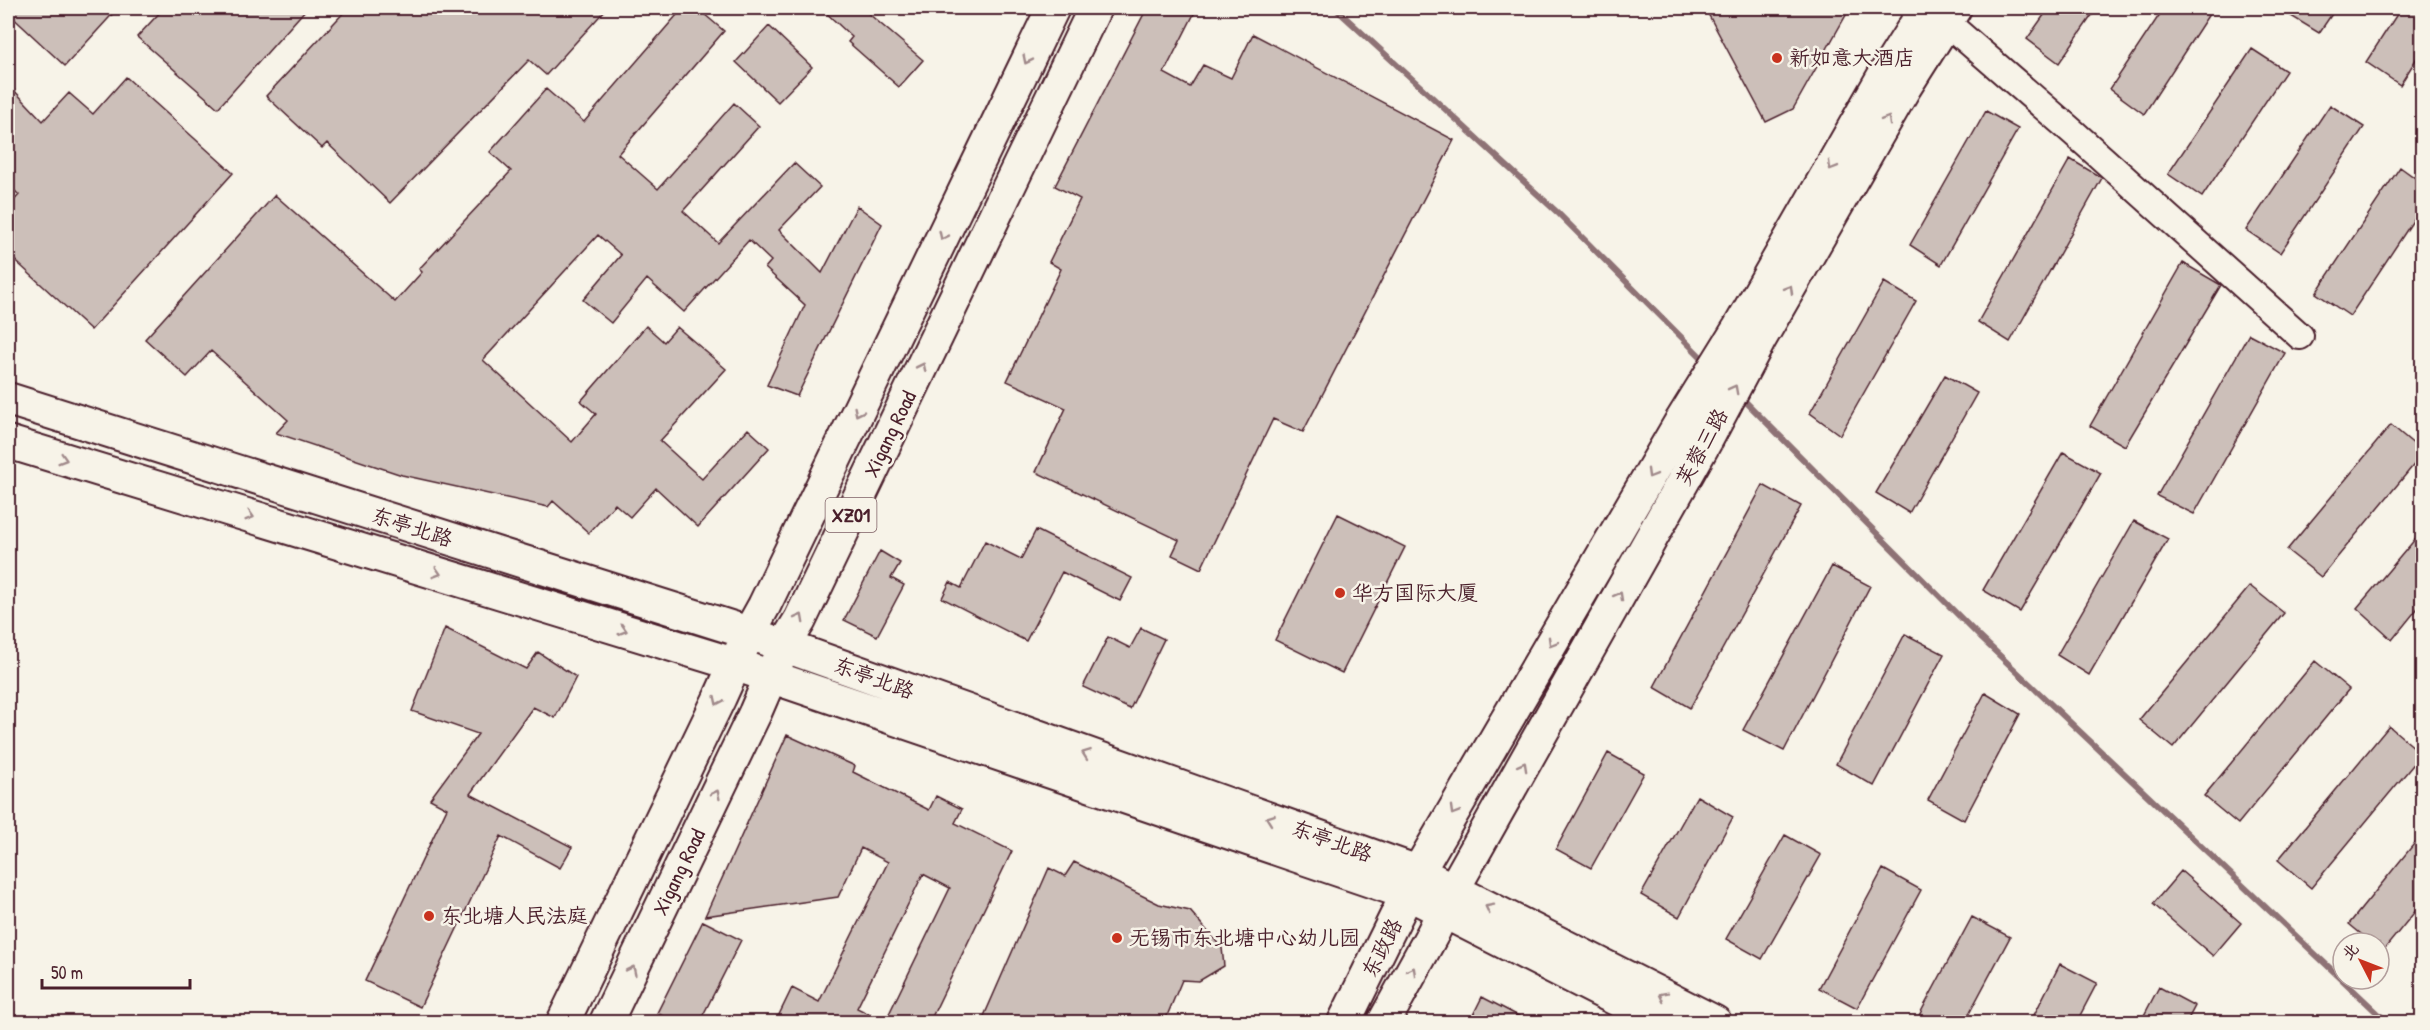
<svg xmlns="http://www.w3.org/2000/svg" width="2430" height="1030" viewBox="0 0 2430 1030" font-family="'Patrick Hand','LXGW WenKai TC',sans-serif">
<rect width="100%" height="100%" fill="#f7f3e8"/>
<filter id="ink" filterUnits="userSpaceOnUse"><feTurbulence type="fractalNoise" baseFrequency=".0167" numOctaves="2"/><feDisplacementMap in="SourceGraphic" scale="12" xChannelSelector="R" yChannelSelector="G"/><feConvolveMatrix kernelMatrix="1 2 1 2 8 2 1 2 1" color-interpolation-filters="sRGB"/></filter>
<g filter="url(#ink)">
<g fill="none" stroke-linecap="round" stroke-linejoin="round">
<path stroke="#8e7275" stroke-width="6" d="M 1335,8 L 1558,213 L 1706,362
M 1741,397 L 1980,637 L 2387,1022"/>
</g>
<path fill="#ccbfb9" stroke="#4a1f2b" stroke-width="1.5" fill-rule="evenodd" d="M 8,8 L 118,8 L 65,66 L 8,13 Z
M 164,8 L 307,8 L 218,108 L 137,37 Z
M 348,8 L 607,8 L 546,75 L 529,60 L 390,203 L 327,143 L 322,148 L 266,96 Z
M 683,8 L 697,8 L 724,31 L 618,154 L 658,189 L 734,103 L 759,126 L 683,211 L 718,243 L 794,163 L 820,187 L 779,230 L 822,273 L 857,206 L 882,224 L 797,396 L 767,385 L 805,305 L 765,268 L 771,261 L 749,240 L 684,312 L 647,279 L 611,323 L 583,300 L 621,255 L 598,235 L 483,360 L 572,442 L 596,414 L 581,401 L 646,326 L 664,342 L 677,327 L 726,369 L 660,441 L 702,479 L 748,429 L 769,448 L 698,527 L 656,488 L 630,517 L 615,504 L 589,533 L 553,501 L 548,507 L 402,475 L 276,433 L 288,420 L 211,351 L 187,377 L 145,339 L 275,195 L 395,302 L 422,272 L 419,269 L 511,171 L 490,152 L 546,89 L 584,122 Z
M 821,8 L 862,8 L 923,60 L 899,87 L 848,42 L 852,37 Z
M 1147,8 L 1197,8 L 1164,73 L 1190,87 L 1203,65 L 1231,78 L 1253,34 L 1454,140 L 1303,432 L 1273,419 L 1201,569 L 1172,555 L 1179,540 L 1036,472 L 1066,408 L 1007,381 L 1061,269 L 1049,262 L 1080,199 L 1055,186 Z
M 1705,8 L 1850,8 L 1793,109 L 1766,122 Z
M 2049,8 L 2097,8 L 2059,63 L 2027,39 Z
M 2164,8 L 2213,8 L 2144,114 L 2110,89 Z
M 2278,8 L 2336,8 L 2319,33 Z
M 2401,8 L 2422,8 L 2422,50 L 2400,85 L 2366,62 Z
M 769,26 L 812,67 L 778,102 L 736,62 Z
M 2252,49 L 2286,71 L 2202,197 L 2168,174 Z
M 126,77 L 233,173 L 91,330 L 8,254 L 8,207 L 19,195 L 8,184 L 8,84 L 43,121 L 69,93 L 93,114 Z
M 2330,105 L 2364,127 L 2280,253 L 2246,230 Z
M 1986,111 L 2018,129 L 1941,265 L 1910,245 Z
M 2070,159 L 2102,178 L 2010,342 L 1978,322 Z
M 2400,167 L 2422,183 L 2422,207 L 2350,316 L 2316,293 Z
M 2183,263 L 2221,285 L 2125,446 L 2090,426 Z
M 1884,282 L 1916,301 L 1840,435 L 1810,413 Z
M 2249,334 L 2285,353 L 2194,514 L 2157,496 Z
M 1945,375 L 1977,393 L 1909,513 L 1876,493 Z
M 2391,425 L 2422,451 L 2422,455 L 2321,577 L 2287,550 Z
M 2063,452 L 2101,473 L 2020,612 L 1983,590 Z
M 1763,485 L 1801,506 L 1690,708 L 1654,687 Z
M 1338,514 L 1405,547 L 1342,673 L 1275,640 Z
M 2134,521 L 2168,539 L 2089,675 L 2057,655 Z
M 1036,530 L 1132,578 L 1120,601 L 1062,572 L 1026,641 L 942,598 L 950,582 L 961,588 L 985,541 L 1021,559 Z
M 2422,531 L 2422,603 L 2392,640 L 2357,608 Z
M 880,551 L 900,563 L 891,578 L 904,585 L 877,636 L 844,620 Z
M 1832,566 L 1870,586 L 1784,751 L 1743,730 Z
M 2250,586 L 2284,613 L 2173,748 L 2139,720 Z
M 445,628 L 526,669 L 538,652 L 576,677 L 555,718 L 533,707 L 470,794 L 572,847 L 560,868 L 501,836 L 420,1007 L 365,981 L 447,808 L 430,799 L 478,734 L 412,711 Z
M 1141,628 L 1164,639 L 1130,709 L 1083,687 L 1108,637 L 1130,648 Z
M 1905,634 L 1944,654 L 1874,786 L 1836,764 Z
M 2315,661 L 2349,689 L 2238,824 L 2204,796 Z
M 1985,693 L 2020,714 L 1964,820 L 1928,800 Z
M 2389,726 L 2422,754 L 2311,888 L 2278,860 Z
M 787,735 L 855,766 L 853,772 L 929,810 L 936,796 L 962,809 L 955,823 L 1012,851 L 929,1023 L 775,1023 L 792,988 L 819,1002 L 888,862 L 861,848 L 838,897 L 705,916 ZM 923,874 L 950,888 L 885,1022 L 857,1008 Z
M 1608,753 L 1644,773 L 1591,868 L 1556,849 Z
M 1697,796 L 1733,817 L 1679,917 L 1641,895 Z
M 2422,834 L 2422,903 L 2382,952 L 2379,949 L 2379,943 L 2372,943 L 2349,924 Z
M 1785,835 L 1821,855 L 1762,959 L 1726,939 Z
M 1074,862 L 1159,904 L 1190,911 L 1222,948 L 1224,966 L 1199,981 L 1182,980 L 1164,1023 L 981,1023 L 1049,868 L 1065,876 Z
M 1883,869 L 1921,890 L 1857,1008 L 1819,988 Z
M 2181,871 L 2241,923 L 2213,956 L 2153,904 Z
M 1972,917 L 2010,937 L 1964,1023 L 1915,1023 Z
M 703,921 L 741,940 L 699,1023 L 676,1023 L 657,1013 Z
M 2060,964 L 2097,983 L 2076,1023 L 2030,1023 Z
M 2159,987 L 2195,1006 L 2186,1023 L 2140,1023 Z
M 1482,997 L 1532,1023 L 1469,1023 Z"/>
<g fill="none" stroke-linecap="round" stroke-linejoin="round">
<defs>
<path id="minor" d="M 1946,22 L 2074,133 L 2300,336"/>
<path id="major" d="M 8,399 L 749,633 L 1418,872 L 1715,1022
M 8,442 L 734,664 L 1409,894 L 1661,1022
M 563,1022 L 720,697 L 749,633 L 764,606 L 1053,8
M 606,1022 L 755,713 L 784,646 L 800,620 L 1095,8
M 1344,1022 L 1418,872 L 1680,423 L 1739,328 L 1884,75 L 1926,8
M 1384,1022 L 1433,933 L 1453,890 L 1707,439 L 1760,339 L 1905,87 L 1955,8"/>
</defs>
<use href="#minor" stroke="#4a1f2b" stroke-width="30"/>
<use href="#major" stroke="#4a1f2b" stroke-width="36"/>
<use href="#minor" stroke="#f7f3e8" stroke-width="26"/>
<use href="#major" stroke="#f7f3e8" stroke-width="32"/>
</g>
<defs><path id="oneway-chevron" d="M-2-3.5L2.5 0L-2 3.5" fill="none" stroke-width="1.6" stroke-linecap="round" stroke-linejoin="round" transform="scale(1.5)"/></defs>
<g stroke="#a0898a">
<use href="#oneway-chevron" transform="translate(1027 60) rotate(116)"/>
<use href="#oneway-chevron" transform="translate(1887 120) rotate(-60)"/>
<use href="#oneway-chevron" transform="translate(1832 166) rotate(120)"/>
<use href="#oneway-chevron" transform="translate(943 236) rotate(116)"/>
<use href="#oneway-chevron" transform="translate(1789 289) rotate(-60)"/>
<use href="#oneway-chevron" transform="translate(922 367) rotate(-64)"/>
<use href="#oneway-chevron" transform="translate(1734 389) rotate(-62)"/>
<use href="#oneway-chevron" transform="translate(858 412) rotate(116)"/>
<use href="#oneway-chevron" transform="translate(63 459) rotate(17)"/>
<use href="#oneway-chevron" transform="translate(1651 474) rotate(120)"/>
<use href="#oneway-chevron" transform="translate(250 516) rotate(17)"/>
<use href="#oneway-chevron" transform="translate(437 573) rotate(17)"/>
<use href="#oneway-chevron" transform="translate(1619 596) rotate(-61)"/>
<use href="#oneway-chevron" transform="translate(800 618) rotate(-62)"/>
<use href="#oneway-chevron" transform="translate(623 630) rotate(17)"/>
<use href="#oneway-chevron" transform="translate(1552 642) rotate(120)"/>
<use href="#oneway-chevron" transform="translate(718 701) rotate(115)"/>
<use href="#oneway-chevron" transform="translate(1086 754) rotate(-160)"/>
<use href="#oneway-chevron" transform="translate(1523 766) rotate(-61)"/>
<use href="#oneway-chevron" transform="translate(716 794) rotate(-64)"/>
<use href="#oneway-chevron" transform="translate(1454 811) rotate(120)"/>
<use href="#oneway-chevron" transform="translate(1270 819) rotate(-160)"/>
<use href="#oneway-chevron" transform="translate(1489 908) rotate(-153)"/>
<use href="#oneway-chevron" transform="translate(632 970) rotate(-64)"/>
<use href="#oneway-chevron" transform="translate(1412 971) rotate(-61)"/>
<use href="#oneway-chevron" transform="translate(1663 996) rotate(-153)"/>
</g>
</g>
<g fill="#c8321e" stroke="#f7f3e8" stroke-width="2">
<circle cx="1777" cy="58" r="6"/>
<circle cx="1340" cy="593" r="6"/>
<circle cx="429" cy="916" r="6"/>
<circle cx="1117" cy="938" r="6"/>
</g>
<g text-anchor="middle" stroke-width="5" stroke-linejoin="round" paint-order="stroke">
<rect fill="#f7f3e8" stroke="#7e5f64" stroke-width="1.5" x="825.5" y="498" width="51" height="34" rx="4.5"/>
<g font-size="20" font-weight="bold" fill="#4a1f2b">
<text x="851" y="522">XZ01</text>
</g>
<g font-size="21" fill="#4a1f2b" stroke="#f7f3e8" text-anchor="start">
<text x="1789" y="65">新如意大酒店</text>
<text x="1352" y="600">华方国际大厦</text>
<text x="441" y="923">东北塘人民法庭</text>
<text x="1129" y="945">无锡市东北塘中心幼儿园</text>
</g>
<g font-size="21" fill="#4a1f2b" stroke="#f7f3e8">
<text transform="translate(890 434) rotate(-64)" y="7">Xigang Road</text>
<text transform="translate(1702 447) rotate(-61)" y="7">芙蓉三路</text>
<text transform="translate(412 527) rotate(18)" y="7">东亭北路</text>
<text transform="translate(874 678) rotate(20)" y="7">东亭北路</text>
<text transform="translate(1332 841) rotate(20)" y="7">东亭北路</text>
<text transform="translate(679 872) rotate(-64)" y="7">Xigang Road</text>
<text transform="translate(1382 948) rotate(-63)" y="7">东政路</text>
</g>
</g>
<rect width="2430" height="1030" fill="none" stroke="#f7f3e8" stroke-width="30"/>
<rect x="15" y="15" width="2400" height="1000" fill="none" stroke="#4a1f2b" stroke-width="2" filter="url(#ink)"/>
<g transform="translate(2361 961) rotate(312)"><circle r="28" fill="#f7f3e8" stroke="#b29e9c" stroke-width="1.5"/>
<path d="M0-4.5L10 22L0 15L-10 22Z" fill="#c8321e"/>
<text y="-9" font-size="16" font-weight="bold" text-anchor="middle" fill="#4a1f2b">北</text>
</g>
<path d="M42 979v9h148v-9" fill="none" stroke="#4a1f2b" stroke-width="3"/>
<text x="51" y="979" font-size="18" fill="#4a1f2b" stroke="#f7f3e8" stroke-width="4.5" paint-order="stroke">50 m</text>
</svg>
